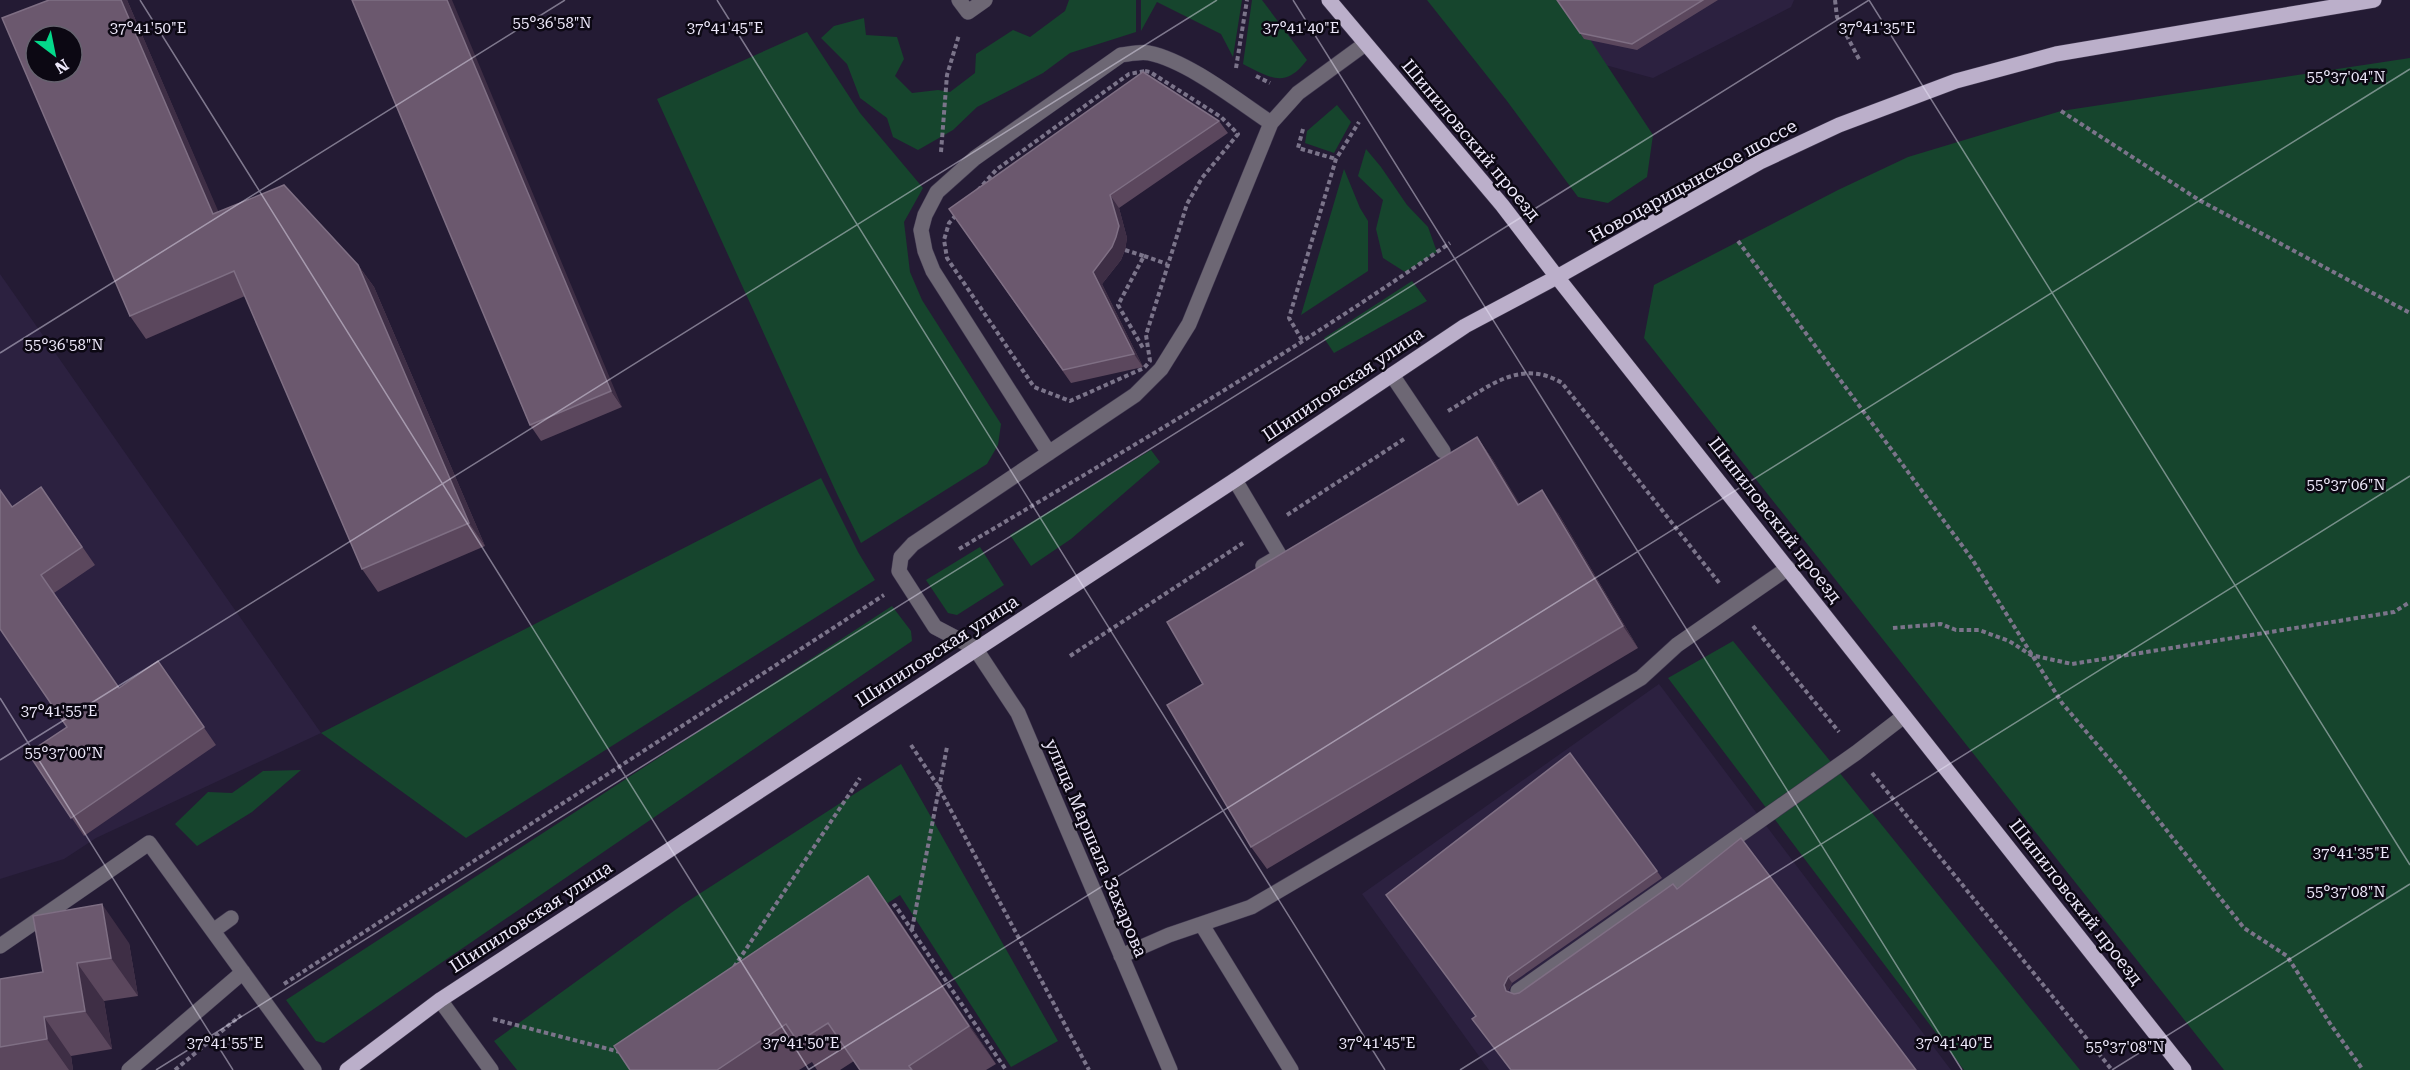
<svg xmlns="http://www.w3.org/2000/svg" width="2410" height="1070" viewBox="0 0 2410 1070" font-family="'Roboto Serif',serif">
<rect width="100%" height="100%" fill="#241b34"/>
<path fill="#2c2140" d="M 1494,0 L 1794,0 L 1791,7 L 1653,78 L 1561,53 Z
M 0,274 L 321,733 L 96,838 L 64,859 L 0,879 Z
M 1659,684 L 1951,1070 L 1489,1070 L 1362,894 Z"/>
<path fill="#16452d" d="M 1069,0 L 1136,0 L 1136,32 L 1070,53 L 1043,73 L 977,107 L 953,130 L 918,150 L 893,137 L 887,118 L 860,98 L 847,64 L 821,38 L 834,26 L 864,18 L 866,35 L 897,37 L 904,59 L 895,76 L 912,93 L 938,90 L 950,92 L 975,73 L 976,54 L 1013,30 L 1030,37 L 1065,11 Z
M 1141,0 L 1242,0 L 1233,57 L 1221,34 L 1157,2 L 1141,31 Z
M 1252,0 L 1262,0 L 1307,60 C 1285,89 1271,78 1243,64 Z
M 1427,0 L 1564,0 L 1653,135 L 1647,177 L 1608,203 L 1578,197 L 1507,101 Z
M 807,32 L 860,113 L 923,188 L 904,222 L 910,272 L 922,300 L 1001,424 L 998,445 L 987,464 L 861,543 L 837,494 L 657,99 Z
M 2410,58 L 2410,1070 L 2224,1070 L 1644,338 L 1654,285 L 1838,190 L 1908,157 L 2061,111 Z
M 1337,105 L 1351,122 L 1334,153 L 1305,143 L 1307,131 Z
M 1366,149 L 1381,167 L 1407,205 L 1428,227 L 1437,252 L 1405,272 L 1383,258 L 1376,229 L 1383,200 L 1358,176 Z
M 1344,169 L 1360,208 L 1368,221 L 1368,271 L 1301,315 Z
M 1412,281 L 1427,301 L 1334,353 L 1324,338 Z
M 1151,450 L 1160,462 L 1071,539 L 1031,566 L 1010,535 Z
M 821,478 L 858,552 L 875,580 L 466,838 L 321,733 Z
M 980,547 L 1004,585 L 957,615 L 948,613 L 926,580 Z
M 892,606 L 911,631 L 912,641 L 324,1043 L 316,1041 L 286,1000 Z
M 1733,641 L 2080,1070 L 1964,1070 L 1668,678 Z
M 901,764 L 1058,1041 L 1011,1067 L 900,895 L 634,1070 L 517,1070 L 494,1041 L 682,905 Z
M 301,770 L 252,812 L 197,846 L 175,824 L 208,792 L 232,793 L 263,771 Z"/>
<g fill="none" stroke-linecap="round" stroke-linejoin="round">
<defs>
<path id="minor" d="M 959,0 L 968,12 L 985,0
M 1392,375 L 1443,451
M 1049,453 L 933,271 L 925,251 L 921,230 L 925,215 L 937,192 L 975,158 L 1121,55 C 1129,54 1141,51 1149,53 C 1188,61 1238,101 1271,123
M 1235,480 L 1280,556 L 1263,566
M 1202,925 L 1291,1070
M 213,931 L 231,918
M 0,946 L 149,843 L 314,1070
M 1121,956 L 1169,935 L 1251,907 L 1641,678 L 1677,645 L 1788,568
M 1518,991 L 1856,753 L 1904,716
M 440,1000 L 491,1070
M 129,1070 L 243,972
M 1170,1070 L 1018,713 L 975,648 L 935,627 L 899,571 L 901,557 L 913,544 L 1135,395 L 1161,369 L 1189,324 L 1271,123 L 1298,93 L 1365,44"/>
<path id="major" d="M 1329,0 L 1502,205 L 1557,277 L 2184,1070
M 347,1070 L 440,1000 L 1235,480 L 1465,326 L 1557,277 L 1760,162 L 1839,125 L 1956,81 L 2056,54 L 2374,0"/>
</defs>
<use href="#minor" stroke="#403850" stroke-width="16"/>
<use href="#major" stroke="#403850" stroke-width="16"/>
<path stroke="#7b748a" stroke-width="4" stroke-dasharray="4.5 3" stroke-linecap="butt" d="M 1835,0 L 1837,17 L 1860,61
M 1236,68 L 1247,0
M 1145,71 L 1150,72 L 1221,117 L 1238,134 L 1202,178 L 1187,204 L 1146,335 L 1150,361 L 1144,368 L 1070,401 L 1034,387 L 947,258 L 944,240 L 949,223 L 996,170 L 1129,74 Z
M 1256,76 L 1270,83
M 2061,111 L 2199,200 L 2410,313
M 1303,129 L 1298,148 L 1336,159
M 941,152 L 947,75 L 959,35
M 1738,241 L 1972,559 L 2062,703 L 2122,774 L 2244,928 L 2287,956 L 2331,1025 L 2363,1070
M 1125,250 L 1144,256 L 1118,305 L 1143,348
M 1144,256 L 1167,264
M 1302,340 L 1289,318 L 1336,159 L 1359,122
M 1448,411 C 1486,389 1519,357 1562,383 L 1720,584
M 1287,515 L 1404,439
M 959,549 C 1125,451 1292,353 1450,243
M 1753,626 L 1839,732
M 1893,628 L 1941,624 L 1956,630 L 1979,630 L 2009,641 L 2031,655 L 2072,664 L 2394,612 L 2410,602
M 1070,656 L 1243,543
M 911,745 L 938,786 L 1089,1070
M 1872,773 L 2112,1070
M 887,911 L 895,905 L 1006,1070
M 912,929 L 947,747
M 734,967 L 860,778
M 284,984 L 884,595
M 493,1019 L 620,1052
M 175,1070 L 241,1015"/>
<use href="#minor" stroke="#6d6774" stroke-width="15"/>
<use href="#major" stroke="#bbafca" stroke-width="15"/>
</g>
<path fill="#5b475d" d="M 49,0 L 127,0 L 218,212 L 358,265 L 374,287 L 485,546 L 378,592 L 362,569 L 245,296 L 146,339 L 130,316 Z
M 352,0 L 622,407 L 541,441 L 530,425 Z
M 1557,0 L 1718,0 L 1637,50 L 1584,39 Z
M 1219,121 L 1228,133 L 1119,208 L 1127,238 L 1125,250 L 1121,260 L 1102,284 L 1143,367 L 1071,383 L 949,209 Z
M 1477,437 L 1493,460 L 1519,504 L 1558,513 L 1638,648 L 1267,869 L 1251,847 L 1203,684 Z
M 41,487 L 95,565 L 54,593 L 119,688 L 158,661 L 216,745 L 84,836 L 28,753 L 67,727 L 12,507 Z
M 1570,753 L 1662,878 L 1512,983 L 1508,991 L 1514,994 L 1519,993 L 1677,889 L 1916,1070 L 1476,1016 Z
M 868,876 L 996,1064 L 986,1070 L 860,1070 L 854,1061 L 840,1070 L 817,1070 L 812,1062 L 799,1070 L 630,1070 Z
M 129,943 L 138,996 L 104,1001 L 112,1049 L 71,1056 L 73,1070 L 0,1070 L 0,979 L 43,972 Z"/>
<path fill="#3e2e45" d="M 121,0 L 127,0 L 229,236 L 213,214 Z
M 447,0 L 452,0 L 622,407 L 611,391 Z
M 1110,195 L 1119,208 L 1127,238 L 1125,250 L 1121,260 L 1102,284 L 1143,367 L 1134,354 L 1093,272 Z
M 358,265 L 374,287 L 485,546 L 469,523 Z
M 1477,437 L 1493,460 L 1534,527 L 1518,505 Z
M 1542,490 L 1558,513 L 1638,648 L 1623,626 Z
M 868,876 L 895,914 L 996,1064 L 969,1026 Z
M 102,904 L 129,943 L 138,996 L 111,958 Z
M 77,963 L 104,1001 L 112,1049 L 85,1011 Z
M 1508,977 L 1512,983 L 1508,991 L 1506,991 L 1504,985 Z
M 44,1017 L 71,1056 L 73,1070 L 69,1070 L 47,1039 Z"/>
<path fill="#6b586e" stroke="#7f6f84" stroke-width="1.5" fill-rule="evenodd" d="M 49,0 L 121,0 L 213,214 L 284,185 L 358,265 L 469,523 L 362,569 L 234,271 L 130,316 L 2,18 ZM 36,36 L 72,36 L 72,72 L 36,72 Z
M 352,0 L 447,0 L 611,391 L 530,425 Z
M 1557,0 L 1703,0 L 1632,44 L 1580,33 Z
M 1143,72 L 1219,121 L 1110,195 L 1119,226 L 1116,237 L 1112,247 L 1093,272 L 1134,354 L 1063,370 L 949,209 Z
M 1477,437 L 1518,505 L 1542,490 L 1623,626 L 1251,847 L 1167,705 L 1203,684 L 1167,622 Z
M 41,487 L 82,547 L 41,575 L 119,688 L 158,661 L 204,727 L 71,818 L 28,753 L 67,727 L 0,629 L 0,490 L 12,507 Z
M 1570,753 L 1657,871 L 1508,977 L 1504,985 L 1506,991 L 1514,994 L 1519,993 L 1673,884 L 1677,889 L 1741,838 L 1916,1070 L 1511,1070 L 1472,1019 L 1476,1016 L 1386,895 Z
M 868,876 L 969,1026 L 909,1066 L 912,1070 L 860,1070 L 828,1023 L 798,1042 L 786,1024 L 717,1070 L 630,1070 L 614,1046 Z
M 102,904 L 111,958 L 77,963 L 85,1011 L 44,1017 L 47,1039 L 0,1047 L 0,979 L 43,972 L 33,916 Z"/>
<path fill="none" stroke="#ede8fa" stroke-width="1.5" stroke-opacity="0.45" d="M 140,0 L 809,1070M 717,0 L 1385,1070M 1293,0 L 1962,1070M 1869,0 L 2410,865M 0,353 L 565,0M 0,698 L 233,1070M 0,760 L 1217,0M 156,1070 L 1869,0M 808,1070 L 2410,69M 1460,1070 L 2410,476M 2112,1070 L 2410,884"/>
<g text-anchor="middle" stroke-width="5" stroke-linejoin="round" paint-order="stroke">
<g font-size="18" fill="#ede8fa" stroke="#0c0813">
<text transform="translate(1471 140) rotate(50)" y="6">Шипиловский проезд</text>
<text transform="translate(1693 181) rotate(-29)" y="6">Новоцарицынское шоссе</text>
<text transform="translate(1343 384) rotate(-34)" y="6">Шипиловская улица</text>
<text transform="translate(1775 520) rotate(52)" y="6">Шипиловский проезд</text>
<text transform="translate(937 651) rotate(-33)" y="6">Шипиловская улица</text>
<text transform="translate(1096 848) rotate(67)" y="6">улица Маршала Захарова</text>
<text transform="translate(2076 902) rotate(52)" y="6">Шипиловский проезд</text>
<text transform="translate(531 917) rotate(-33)" y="6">Шипиловская улица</text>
</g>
</g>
<g font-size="15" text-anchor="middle" fill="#ede8fa" stroke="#0c0813" stroke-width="5" stroke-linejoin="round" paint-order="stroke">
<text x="552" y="28">55°36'58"N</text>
<text x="148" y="33">37°41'50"E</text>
<text x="725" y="33">37°41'45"E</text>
<text x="1301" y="33">37°41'40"E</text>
<text x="1877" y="33">37°41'35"E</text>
<text x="2346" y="82">55°37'04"N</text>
<text x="64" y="350">55°36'58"N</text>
<text x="2346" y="490">55°37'06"N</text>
<text x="59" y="716">37°41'55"E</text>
<text x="64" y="758">55°37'00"N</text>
<text x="2351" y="858">37°41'35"E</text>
<text x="2346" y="897">55°37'08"N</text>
<text x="225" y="1048">37°41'55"E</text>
<text x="801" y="1048">37°41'50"E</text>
<text x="1377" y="1048">37°41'45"E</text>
<text x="1954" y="1048">37°41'40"E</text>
<text x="2125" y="1052">55°37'08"N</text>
</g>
<g transform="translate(54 54) rotate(148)"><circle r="28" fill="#0c0813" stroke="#66626f" stroke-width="1.5"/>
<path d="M0-4.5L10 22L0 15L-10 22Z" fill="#04d98b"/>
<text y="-9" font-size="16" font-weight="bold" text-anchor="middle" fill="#ede8fa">N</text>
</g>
</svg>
